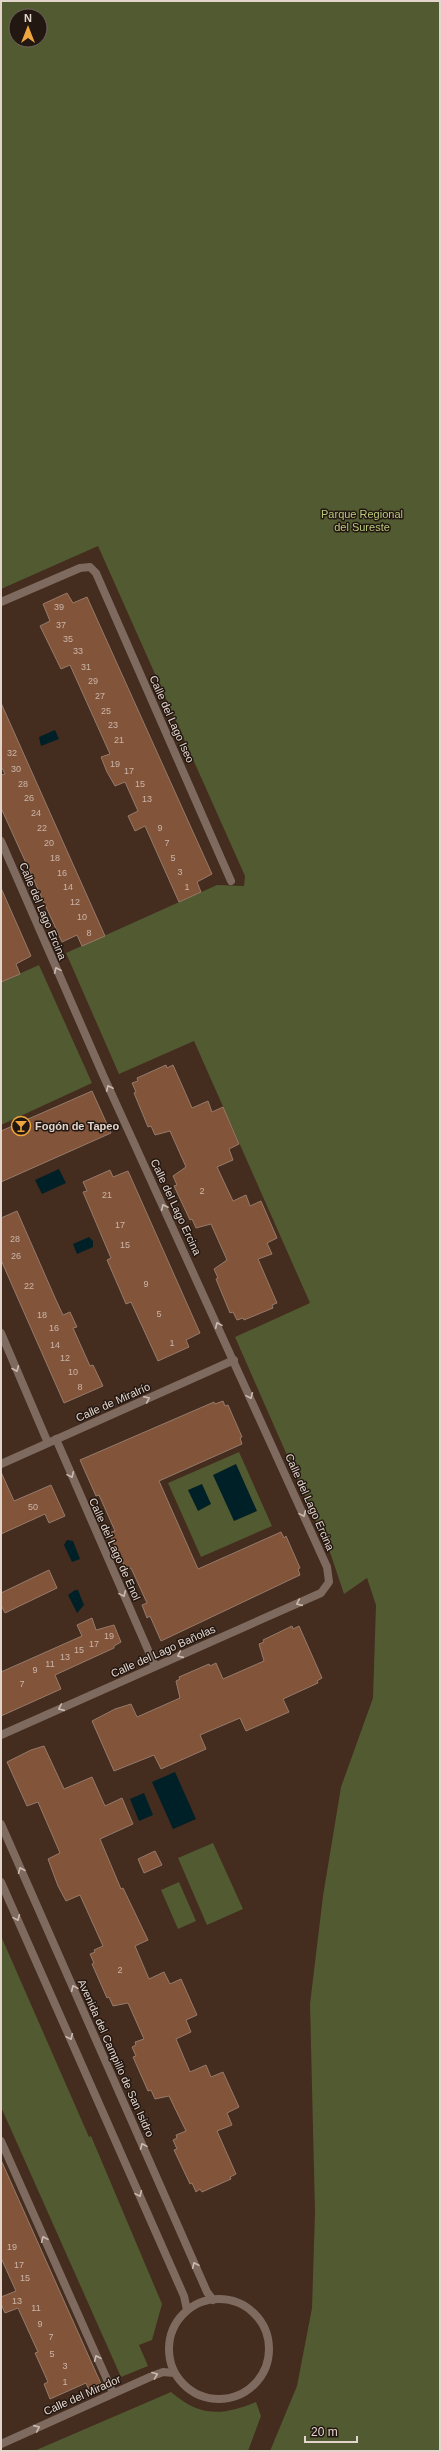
<svg xmlns="http://www.w3.org/2000/svg" width="441" height="2452" viewBox="0 0 441 2452" font-family="Helvetica,sans-serif">
<rect width="100%" height="100%" fill="#442c1e"/>
<path fill="#525a31" fill-rule="evenodd" d="M 1,1 L 440,1 L 440,2451 L 270,2451 L 297,2386 L 312,2308 L 315,2212 L 310,2004 L 323,1896 L 341,1787 L 373,1698 L 376,1605 L 367,1578 L 344,1594 L 331,1555 L 235,1337 L 310,1303 L 194,1041 L 119,1074 L 66,953 L 217,885 L 244,886 L 245,876 L 98,546 L 1,589 ZM 16,16 L 40,16 L 40,40 L 16,40 Z
M 39,965 L 92,1083 L 1,1125 L 1,982 Z
M 239,1452 L 272,1526 L 201,1557 L 168,1483 Z
M 213,1843 L 243,1909 L 207,1925 L 178,1858 Z
M 179,1882 L 196,1921 L 178,1929 L 161,1890 Z
M 1,1936 L 89,2137 L 91,2136 L 162,2304 L 152,2340 L 139,2345 L 148,2366 L 121,2377 L 1,2107 Z
M 171,2392 C 200,2417 222,2416 256,2402 L 261,2416 L 248,2451 L 34,2451 Z"/>
<path fill="#002028" d="M 55,730 L 59,739 L 41,746 L 39,737 Z
M 59,1169 L 66,1183 L 42,1194 L 35,1180 Z
M 89,1237 L 93,1241 L 93,1247 L 77,1254 L 73,1244 Z
M 236,1464 L 257,1511 L 234,1521 L 213,1475 Z
M 202,1484 L 211,1504 L 198,1511 L 188,1490 Z
M 67,1540 L 73,1541 L 80,1559 L 72,1562 L 64,1545 Z
M 75,1590 L 78,1590 L 84,1605 L 77,1613 L 68,1595 Z
M 175,1772 L 196,1819 L 173,1829 L 152,1782 Z
M 144,1793 L 153,1815 L 139,1821 L 130,1799 Z"/>
<path fill="#82553b" stroke="#967a6a" d="M 67,593 L 73,603 L 87,597 L 212,874 L 197,882 L 201,892 L 179,902 L 145,826 L 135,831 L 128,816 L 138,811 L 125,782 L 115,786 L 107,772 L 101,757 L 110,754 L 70,665 L 61,669 L 40,626 L 50,621 L 43,604 Z
M 1,703 L 105,936 L 82,946 L 77,935 L 62,942 L 1,808 L 1,775 L 5,774 L 1,766 Z
M 1,888 L 31,956 L 16,964 L 20,974 L 1,982 Z
M 166,1065 L 167,1068 L 173,1065 L 192,1108 L 208,1101 L 212,1112 L 223,1107 L 239,1144 L 229,1149 L 233,1160 L 217,1167 L 233,1201 L 246,1195 L 250,1206 L 261,1201 L 277,1238 L 267,1243 L 272,1254 L 258,1259 L 277,1303 L 272,1305 L 273,1308 L 244,1320 L 243,1318 L 237,1320 L 233,1312 L 230,1313 L 216,1279 L 218,1278 L 214,1269 L 227,1260 L 211,1224 L 196,1228 L 192,1219 L 190,1220 L 174,1186 L 177,1185 L 173,1176 L 186,1167 L 170,1131 L 155,1135 L 151,1126 L 148,1127 L 134,1093 L 136,1092 L 132,1083 L 138,1081 L 137,1078 Z
M 92,1091 L 111,1133 L 1,1182 L 1,1131 Z
M 110,1170 L 113,1177 L 128,1171 L 200,1333 L 186,1340 L 189,1347 L 158,1361 L 131,1302 L 126,1304 L 120,1290 L 107,1260 L 111,1258 L 83,1192 L 87,1191 L 83,1182 Z
M 17,1211 L 56,1300 L 63,1315 L 70,1312 L 77,1327 L 73,1328 L 90,1366 L 93,1365 L 103,1386 L 64,1403 L 1,1260 L 1,1218 Z
M 223,1401 L 225,1406 L 228,1405 L 242,1437 L 240,1438 L 242,1444 L 159,1481 L 198,1569 L 281,1532 L 284,1538 L 286,1536 L 300,1568 L 298,1569 L 300,1575 L 161,1641 L 150,1616 L 147,1618 L 142,1605 L 147,1603 L 131,1568 L 126,1570 L 109,1533 L 115,1531 L 99,1495 L 96,1496 L 80,1460 L 214,1402 L 215,1404 Z
M 1,1472 L 14,1501 L 51,1485 L 65,1516 L 49,1523 L 45,1514 L 1,1534 Z
M 49,1570 L 57,1588 L 5,1613 L 1,1605 L 1,1593 Z
M 92,1618 L 96,1630 L 114,1625 L 121,1642 L 114,1646 L 114,1648 L 55,1675 L 61,1689 L 1,1716 L 1,1672 L 82,1636 L 77,1625 Z
M 292,1626 L 293,1629 L 299,1626 L 322,1678 L 317,1681 L 318,1683 L 283,1699 L 289,1712 L 246,1731 L 240,1718 L 200,1735 L 206,1749 L 161,1769 L 154,1755 L 114,1771 L 92,1721 L 115,1709 L 131,1704 L 137,1717 L 180,1698 L 176,1681 L 180,1679 L 179,1677 L 209,1664 L 210,1666 L 216,1663 L 223,1679 L 264,1661 L 259,1644 L 264,1642 L 263,1640 Z
M 44,1746 L 64,1789 L 92,1777 L 105,1806 L 122,1798 L 133,1824 L 100,1839 L 121,1889 L 123,1888 L 148,1940 L 135,1946 L 149,1979 L 164,1972 L 170,1984 L 181,1979 L 197,2015 L 186,2020 L 191,2032 L 176,2039 L 190,2072 L 206,2065 L 211,2077 L 223,2072 L 239,2107 L 227,2113 L 232,2125 L 217,2131 L 236,2174 L 230,2177 L 231,2179 L 202,2192 L 200,2189 L 196,2192 L 192,2183 L 190,2184 L 174,2150 L 177,2149 L 173,2140 L 177,2138 L 176,2135 L 186,2131 L 169,2096 L 155,2099 L 151,2090 L 148,2091 L 133,2057 L 136,2056 L 132,2047 L 136,2045 L 135,2042 L 144,2039 L 128,2003 L 113,2006 L 109,1997 L 107,1998 L 92,1964 L 94,1963 L 90,1954 L 95,1952 L 94,1950 L 103,1946 L 80,1895 L 66,1901 L 58,1886 L 48,1859 L 60,1853 L 38,1802 L 27,1806 L 7,1762 L 31,1750 Z
M 155,1851 L 162,1865 L 144,1873 L 138,1859 Z
M 1,2160 L 102,2386 L 90,2392 L 86,2383 L 50,2399 L 44,2384 L 48,2382 L 35,2353 L 38,2352 L 18,2308 L 5,2313 L 1,2304 L 1,2297 L 16,2291 L 1,2258 Z"/>
<g fill="none" stroke-linecap="round" stroke-linejoin="round">
<path stroke="#7f6a5f" stroke-width="8" d="M 1,602 L 80,568 L 90,567 L 96,573 L 231,881
M 1,841 L 103,1075 L 327,1567 L 329,1582 L 321,1593 L 1,1735
M 1,1333 L 48,1443
M 56,1439 L 155,1666
M 1,1464 L 234,1360
M 1,1824 L 207,2292 L 213,2300
M 1,1882 L 184,2296 L 187,2310
M 1,2141 L 113,2393
M169 2349a50 50 0 1 1 100 0a50 50 0 1 1-100 0Z
M 1,2444 L 150,2377 L 163,2372 L 174,2373"/>
</g>
<defs><path id="oneway-chevron" d="M-2-3.5L2.5 0L-2 3.5" fill="none" stroke-width="1.6" stroke-linecap="round" stroke-linejoin="round"/></defs>
<g stroke="#cbbab1">
<use href="#oneway-chevron" transform="translate(57 970) rotate(-114)"/>
<use href="#oneway-chevron" transform="translate(109 1088) rotate(-115)"/>
<use href="#oneway-chevron" transform="translate(164 1207) rotate(-115)"/>
<use href="#oneway-chevron" transform="translate(218 1325) rotate(-114)"/>
<use href="#oneway-chevron" transform="translate(16 1369) rotate(67)"/>
<use href="#oneway-chevron" transform="translate(250 1396) rotate(66)"/>
<use href="#oneway-chevron" transform="translate(147 1399) rotate(-24)"/>
<use href="#oneway-chevron" transform="translate(71 1475) rotate(66)"/>
<use href="#oneway-chevron" transform="translate(303 1514) rotate(66)"/>
<use href="#oneway-chevron" transform="translate(123 1594) rotate(66)"/>
<use href="#oneway-chevron" transform="translate(299 1603) rotate(156)"/>
<use href="#oneway-chevron" transform="translate(180 1655) rotate(156)"/>
<use href="#oneway-chevron" transform="translate(61 1708) rotate(156)"/>
<use href="#oneway-chevron" transform="translate(21 1870) rotate(-113)"/>
<use href="#oneway-chevron" transform="translate(17 1918) rotate(66)"/>
<use href="#oneway-chevron" transform="translate(74 1988) rotate(-114)"/>
<use href="#oneway-chevron" transform="translate(70 2037) rotate(66)"/>
<use href="#oneway-chevron" transform="translate(143 2146) rotate(-114)"/>
<use href="#oneway-chevron" transform="translate(139 2194) rotate(66)"/>
<use href="#oneway-chevron" transform="translate(44 2239) rotate(-114)"/>
<use href="#oneway-chevron" transform="translate(195 2265) rotate(-114)"/>
<use href="#oneway-chevron" transform="translate(97 2358) rotate(-114)"/>
<use href="#oneway-chevron" transform="translate(155 2375) rotate(-21)"/>
<use href="#oneway-chevron" transform="translate(37 2428) rotate(-24)"/>
</g>
<defs>
<symbol id="bar-ring" viewBox="-11 -11 22 22"><circle r="9.5" fill="#221711" stroke="#f0a63e" stroke-width="1.5"/><path d="M-6-5H6L.8 .8V4.5H3.5V6h-7V4.5H-.8V.8Z" fill="#f0a63e"/></symbol>
</defs>
<g fill-rule="evenodd">
<use href="#bar-ring" x="10" y="1115" width="22" height="22"/>
</g>
<g text-anchor="middle" stroke-width="3" stroke-linejoin="round" paint-order="stroke">
<g font-size="9" fill="#ccb5a8">
<text x="59" y="610">39</text>
<text x="61" y="628">37</text>
<text x="68" y="642">35</text>
<text x="78" y="654">33</text>
<text x="86" y="670">31</text>
<text x="93" y="684">29</text>
<text x="100" y="699">27</text>
<text x="106" y="714">25</text>
<text x="113" y="728">23</text>
<text x="119" y="743">21</text>
<text x="12" y="756">32</text>
<text x="115" y="767">19</text>
<text x="16" y="772">30</text>
<text x="129" y="774">17</text>
<text x="23" y="787">28</text>
<text x="140" y="787">15</text>
<text x="29" y="801">26</text>
<text x="147" y="802">13</text>
<text x="36" y="816">24</text>
<text x="42" y="831">22</text>
<text x="160" y="831">9</text>
<text x="49" y="846">20</text>
<text x="167" y="846">7</text>
<text x="55" y="861">18</text>
<text x="173" y="861">5</text>
<text x="180" y="875">3</text>
<text x="62" y="876">16</text>
<text x="68" y="890">14</text>
<text x="187" y="890">1</text>
<text x="75" y="905">12</text>
<text x="82" y="920">10</text>
<text x="89" y="936">8</text>
<text x="202" y="1194">2</text>
<text x="107" y="1198">21</text>
<text x="120" y="1228">17</text>
<text x="15" y="1242">28</text>
<text x="125" y="1248">15</text>
<text x="16" y="1259">26</text>
<text x="146" y="1287">9</text>
<text x="29" y="1289">22</text>
<text x="159" y="1317">5</text>
<text x="42" y="1318">18</text>
<text x="54" y="1331">16</text>
<text x="172" y="1346">1</text>
<text x="55" y="1348">14</text>
<text x="65" y="1361">12</text>
<text x="73" y="1375">10</text>
<text x="80" y="1390">8</text>
<text x="33" y="1510">50</text>
<text x="109" y="1639">19</text>
<text x="94" y="1647">17</text>
<text x="79" y="1653">15</text>
<text x="65" y="1660">13</text>
<text x="50" y="1667">11</text>
<text x="35" y="1673">9</text>
<text x="22" y="1687">7</text>
<text x="120" y="1973">2</text>
<text x="12" y="2250">19</text>
<text x="19" y="2268">17</text>
<text x="25" y="2281">15</text>
<text x="17" y="2304">13</text>
<text x="36" y="2311">11</text>
<text x="40" y="2327">9</text>
<text x="51" y="2340">7</text>
<text x="52" y="2357">5</text>
<text x="65" y="2369">3</text>
<text x="65" y="2385">1</text>
</g>
<g font-size="11" fill="#b9c87b" stroke="#221711">
<text x="362" y="518">Parque Regional<tspan x="362" dy="13">del Sureste</tspan></text>
</g>
<g font-size="11" fill="#e4d5cc" stroke="#221711">
<text transform="translate(172 719) rotate(66)" y="4">Calle del Lago Iseo</text>
<text transform="translate(43 911) rotate(67)" y="4">Calle del Lago Ercina</text>
<text transform="translate(176 1207) rotate(65)" y="4">Calle del Lago Ercina</text>
<text transform="translate(113 1402) rotate(-24)" y="4">Calle de Miralrío</text>
<text transform="translate(310 1502) rotate(66)" y="4">Calle del Lago Ercina</text>
<text transform="translate(115 1549) rotate(66)" y="4">Calle del Lago de Enol</text>
<text transform="translate(163 1651) rotate(-24)" y="4">Calle del Lago Bañolas</text>
<text transform="translate(116 2058) rotate(66)" y="4">Avenida del Campillo de San Isidro</text>
<text transform="translate(82 2395) rotate(-24)" y="4">Calle del Mirador</text>
</g>
<g font-size="11" font-weight="bold" fill="#e4d5cc" stroke="#221711" text-anchor="start">
<text x="35" y="1130">Fogón de Tapeo</text>
</g>
</g>
<rect width="441" height="2452" fill="none" stroke="#e4d5cc" stroke-width="4"/>
<g transform="translate(28 28)"><circle r="19" fill="#221711" stroke="#70635c"/>
<path d="M0-3L7 15L0 10L-7 15Z" fill="#f0a63e"/>
<text y="-6" font-size="11" font-weight="bold" text-anchor="middle" fill="#e4d5cc">N</text>
</g>
<path d="M305 2436v6h52v-6" fill="none" stroke="#e4d5cc" stroke-width="2"/>
<text x="311" y="2436" font-size="12" fill="#e4d5cc" stroke="#221711" stroke-width="3" paint-order="stroke">20 m</text>
</svg>
